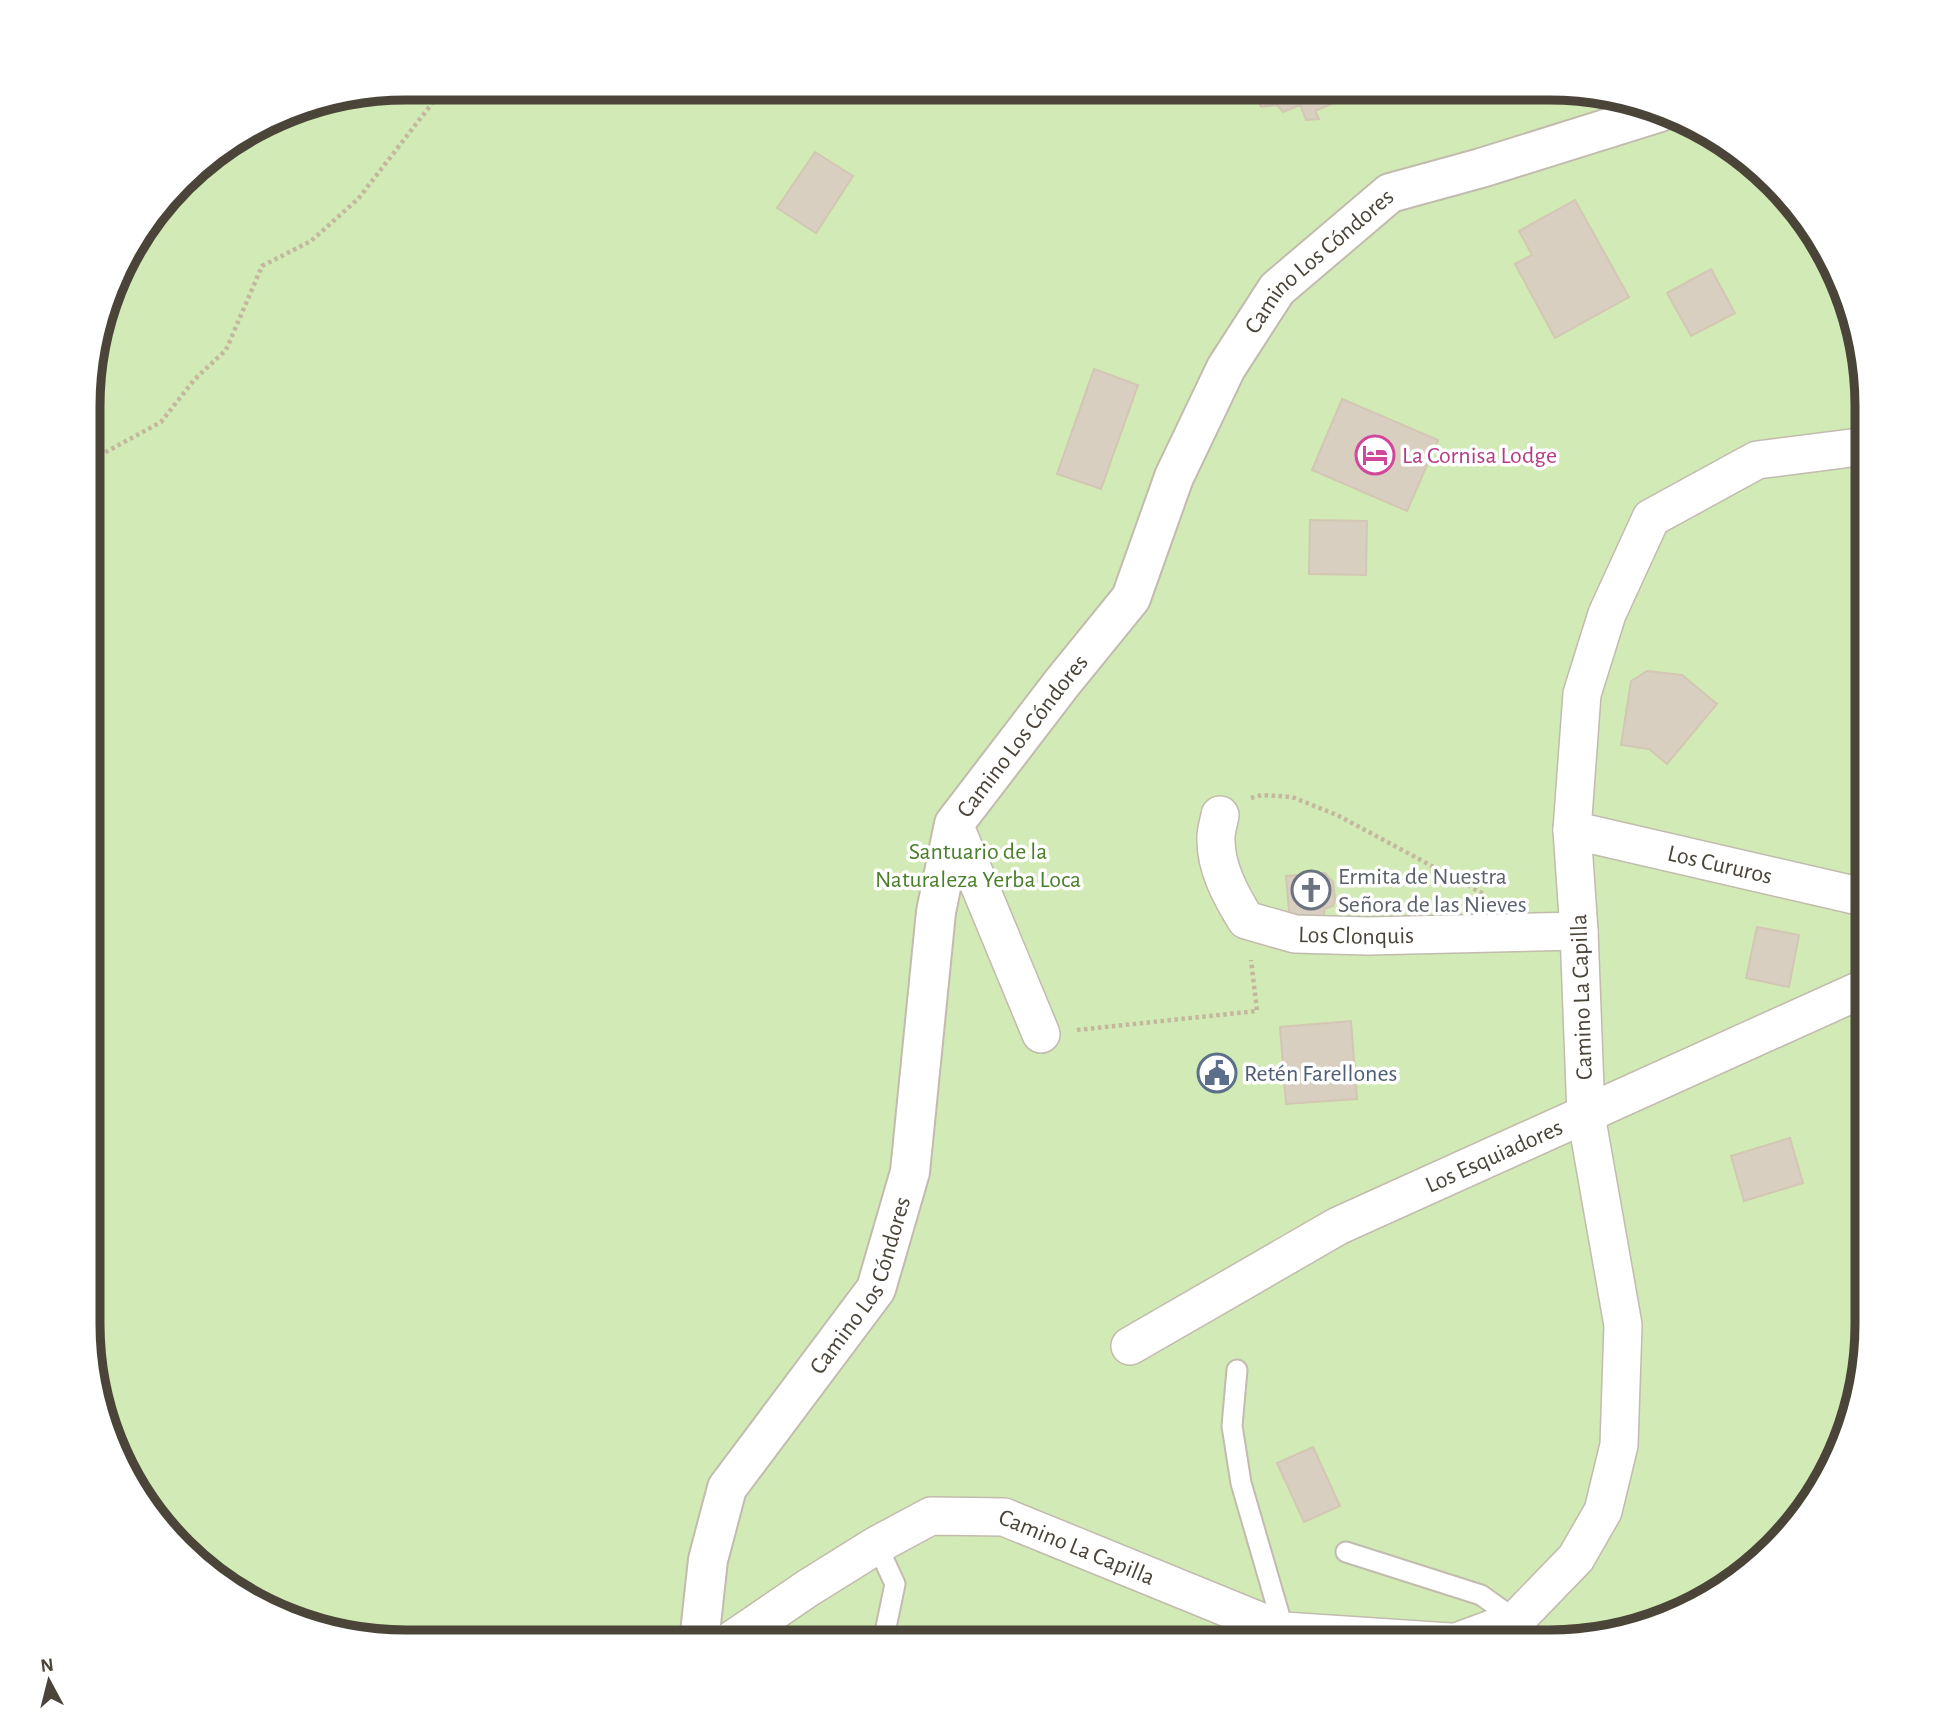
<svg xmlns="http://www.w3.org/2000/svg" width="1955" height="1730" viewBox="0 0 1955 1730" font-family="'Alegreya Sans',sans-serif">
<rect width="100%" height="100%" fill="#f6f3ec"/>
<path fill="#d2eab5" d="M 406,88 L 1570,88 L 1690,121 L 1788,196 L 1843,284 L 1867,385 L 1867,1325 L 1835,1465 L 1759,1563 L 1671,1618 L 1570,1642 L 405,1642 L 265,1610 L 167,1534 L 112,1446 L 88,1345 L 94,344 L 130,246 L 196,166 L 303,105 Z"/>
<path fill="#d8cfc1" stroke="#d3c7b4" stroke-width="2" d="M 1258,88 L 1338,88 L 1343,99 L 1315,111 L 1319,119 L 1306,120 L 1300,105 L 1283,112 L 1277,105 L 1261,107 L 1253,90 Z
M 815,152 L 853,176 L 816,233 L 777,208 Z
M 1575,200 L 1629,297 L 1555,338 L 1515,264 L 1532,255 L 1519,231 Z
M 1711,269 L 1735,313 L 1691,336 L 1667,293 Z
M 1094,369 L 1138,385 L 1101,489 L 1057,474 Z
M 1342,399 L 1438,440 L 1407,511 L 1312,470 Z
M 1310,520 L 1367,521 L 1366,575 L 1309,574 Z
M 1647,671 L 1682,675 L 1717,704 L 1667,764 L 1649,749 L 1621,745 L 1631,681 Z
M 1325,873 L 1333,882 L 1335,899 L 1333,906 L 1324,909 L 1325,920 L 1290,923 L 1286,876 Z
M 1757,927 L 1799,935 L 1789,987 L 1746,978 Z
M 1351,1021 L 1357,1099 L 1286,1104 L 1280,1027 Z
M 1790,1138 L 1803,1183 L 1744,1201 L 1731,1156 Z
M 1313,1447 L 1340,1506 L 1304,1522 L 1277,1463 Z"/>
<g fill="none" stroke-linecap="round" stroke-linejoin="round">
<defs>
<path id="service" d="M 1237,1370 L 1232,1426 L 1241,1483 L 1284,1631
M 877,1545 L 895,1584 L 883,1642
M 1346,1552 L 1481,1595 L 1516,1620"/>
<g id="minor">
<path id="s1" d="M 1220,815 C 1219,822 1216,830 1216,837 C 1215,867 1231,896 1246,920 L 1295,934 L 1368,936 L 1579,931"/>
<path d="M 954,824 L 1041,1034"/>
<path id="s2" d="M 1572,830 L 1867,898"/>
<path id="s3" d="M 1130,1346 L 1338,1226 L 1867,987"/>
<path id="s4" d="M 729,1642 L 808,1588 L 877,1545 L 931,1516 L 1004,1517 L 1284,1631 L 1450,1642"/>
<path d="M 1456,1642 L 1516,1620 L 1576,1558 L 1603,1511 L 1619,1445 L 1623,1325 L 1586,1115 L 1579,931 L 1572,830 L 1582,694 L 1607,614 L 1651,518 L 1757,460 L 1867,446"/>
</g>
<g id="tertiary">
<path id="s5" d="M 699,1642 L 708,1560 L 727,1488 L 876,1289 L 910,1172 L 936,912 L 954,824 L 1062,683 L 1131,598 L 1174,477 L 1226,368 L 1277,289 L 1390,193 L 1481,168 L 1660,112"/>
</g>
</defs>
<use href="#service" stroke="#c2bbae" stroke-width="23"/>
<use href="#minor" stroke="#c2bbae" stroke-width="40"/>
<use href="#tertiary" stroke="#c2bbae" stroke-width="42"/>
<path stroke="#c4b79f" stroke-width="4.5" stroke-dasharray="3.5 3.5" stroke-linecap="butt" d="M 512,88 L 515,91 L 538,95 L 541,88
M 93,459 L 161,422 L 194,380 L 226,350 L 262,266 L 311,241 L 358,199 L 444,88
M 1251,798 L 1262,795 L 1292,797 L 1337,815 L 1484,894
M 1077,1030 L 1257,1011 L 1251,960"/>
<use href="#service" stroke="#fff" stroke-width="19"/>
<use href="#minor" stroke="#fff" stroke-width="37"/>
<use href="#tertiary" stroke="#fff" stroke-width="38"/>
</g>
<defs>
<symbol id="hotel-ring" viewBox="-11 -11 22 22"><circle r="9.5" fill="#fff" stroke="#d1479c" stroke-width="1.5"/><path d="M-6-4.5h1.5V1H6V5H4.5V3h-9V5H-6ZM-4 0a1.8 1.8 0 1 1 3.6 0ZM.5 0V-2.5h3Q6-2.5 6 0Z" fill="#d1479c"/></symbol>
<symbol id="church-ring" viewBox="-11 -11 22 22"><circle r="9.5" fill="#fff" stroke="#6b7280" stroke-width="1.5"/><path d="M-1.2-6h2.4v3.5h3.3v2.4h-3.3V6h-2.4V-.1h-3.3v-2.4h3.3Z" fill="#6b7280"/></symbol>
<symbol id="civic-ring" viewBox="-11 -11 22 22"><circle r="9.5" fill="#fff" stroke="#5c6f8a" stroke-width="1.5"/><path d="M-.6-6.5H3V-4.5H.6V-3L4-1V1h2V6H-6V1h2V-1L-.6-3ZM-1.2 2.5V6h2.4V2.5Z" fill="#5c6f8a"/></symbol>
</defs>
<g fill-rule="evenodd">
<use href="#hotel-ring" x="1353" y="433" width="44" height="44"/>
<use href="#church-ring" x="1289" y="868" width="44" height="44"/>
<use href="#civic-ring" x="1195" y="1051" width="44" height="44"/>
</g>
<g text-anchor="middle" stroke-width="7" stroke-linejoin="round" paint-order="stroke">
<g font-size="24" fill="#4b4439" stroke="#fff">
<text dy="8" stroke="none"><textPath href="#s5" startOffset="1558">Camino Los Cóndores</textPath></text>
<text dy="8" stroke="none"><textPath href="#s5" startOffset="990">Camino Los Cóndores</textPath></text>
<text dy="8" stroke="none"><textPath href="#s2" startOffset="152">Los Cururos</textPath></text>
<text dy="8" stroke="none"><textPath href="#s1" startOffset="224">Los Clonquis</textPath></text>
<text transform="translate(1581 997) rotate(-92)" y="8">Camino La Capilla</text>
<text dy="8" stroke="none"><textPath href="#s3" startOffset="411">Los Esquiadores</textPath></text>
<text dy="8" stroke="none"><textPath href="#s5" startOffset="402">Camino Los Cóndores</textPath></text>
<text dy="8" stroke="none"><textPath href="#s4" startOffset="390">Camino La Capilla</textPath></text>
</g>
<g font-size="24" fill="#b23c85" stroke="#fff" text-anchor="start">
<text x="1402" y="463">La Cornisa Lodge</text>
</g>
<g font-size="24" fill="#4a7f2a" stroke="#fff">
<text x="978" y="859">Santuario de la<tspan x="978" dy="28">Naturaleza Yerba Loca</tspan></text>
</g>
<g font-size="24" fill="#5b616d" stroke="#fff" text-anchor="start">
<text x="1338" y="884">Ermita de Nuestra<tspan x="1338" dy="28">Señora de las Nieves</tspan></text>
</g>
<g font-size="24" fill="#4e5e75" stroke="#fff" text-anchor="start">
<text x="1244" y="1081">Retén Farellones</text>
</g>
</g>
<path d="M0 0H1955V1730H0ZM406 100H1549A306 306 0 0 1 1855 406V1324A306 306 0 0 1 1549 1630H406A306 306 0 0 1 100 1324V406A306 306 0 0 1 406 100Z" fill="#fff" fill-rule="evenodd"/>
<path fill="none" stroke="#4b4439" stroke-width="9" d="M406 100H1549A306 306 0 0 1 1855 406V1324A306 306 0 0 1 1549 1630H406A306 306 0 0 1 100 1324V406A306 306 0 0 1 406 100Z"/>
<g transform="translate(49 1681) rotate(353)" stroke="#ffffff" stroke-width="5" paint-order="stroke">
<path d="M0-5L12 26L0 18L-12 26Z" fill="#4b4439"/>
<text y="-10" font-size="19" font-weight="bold" text-anchor="middle" fill="#4b4439">N</text>
</g>
</svg>
